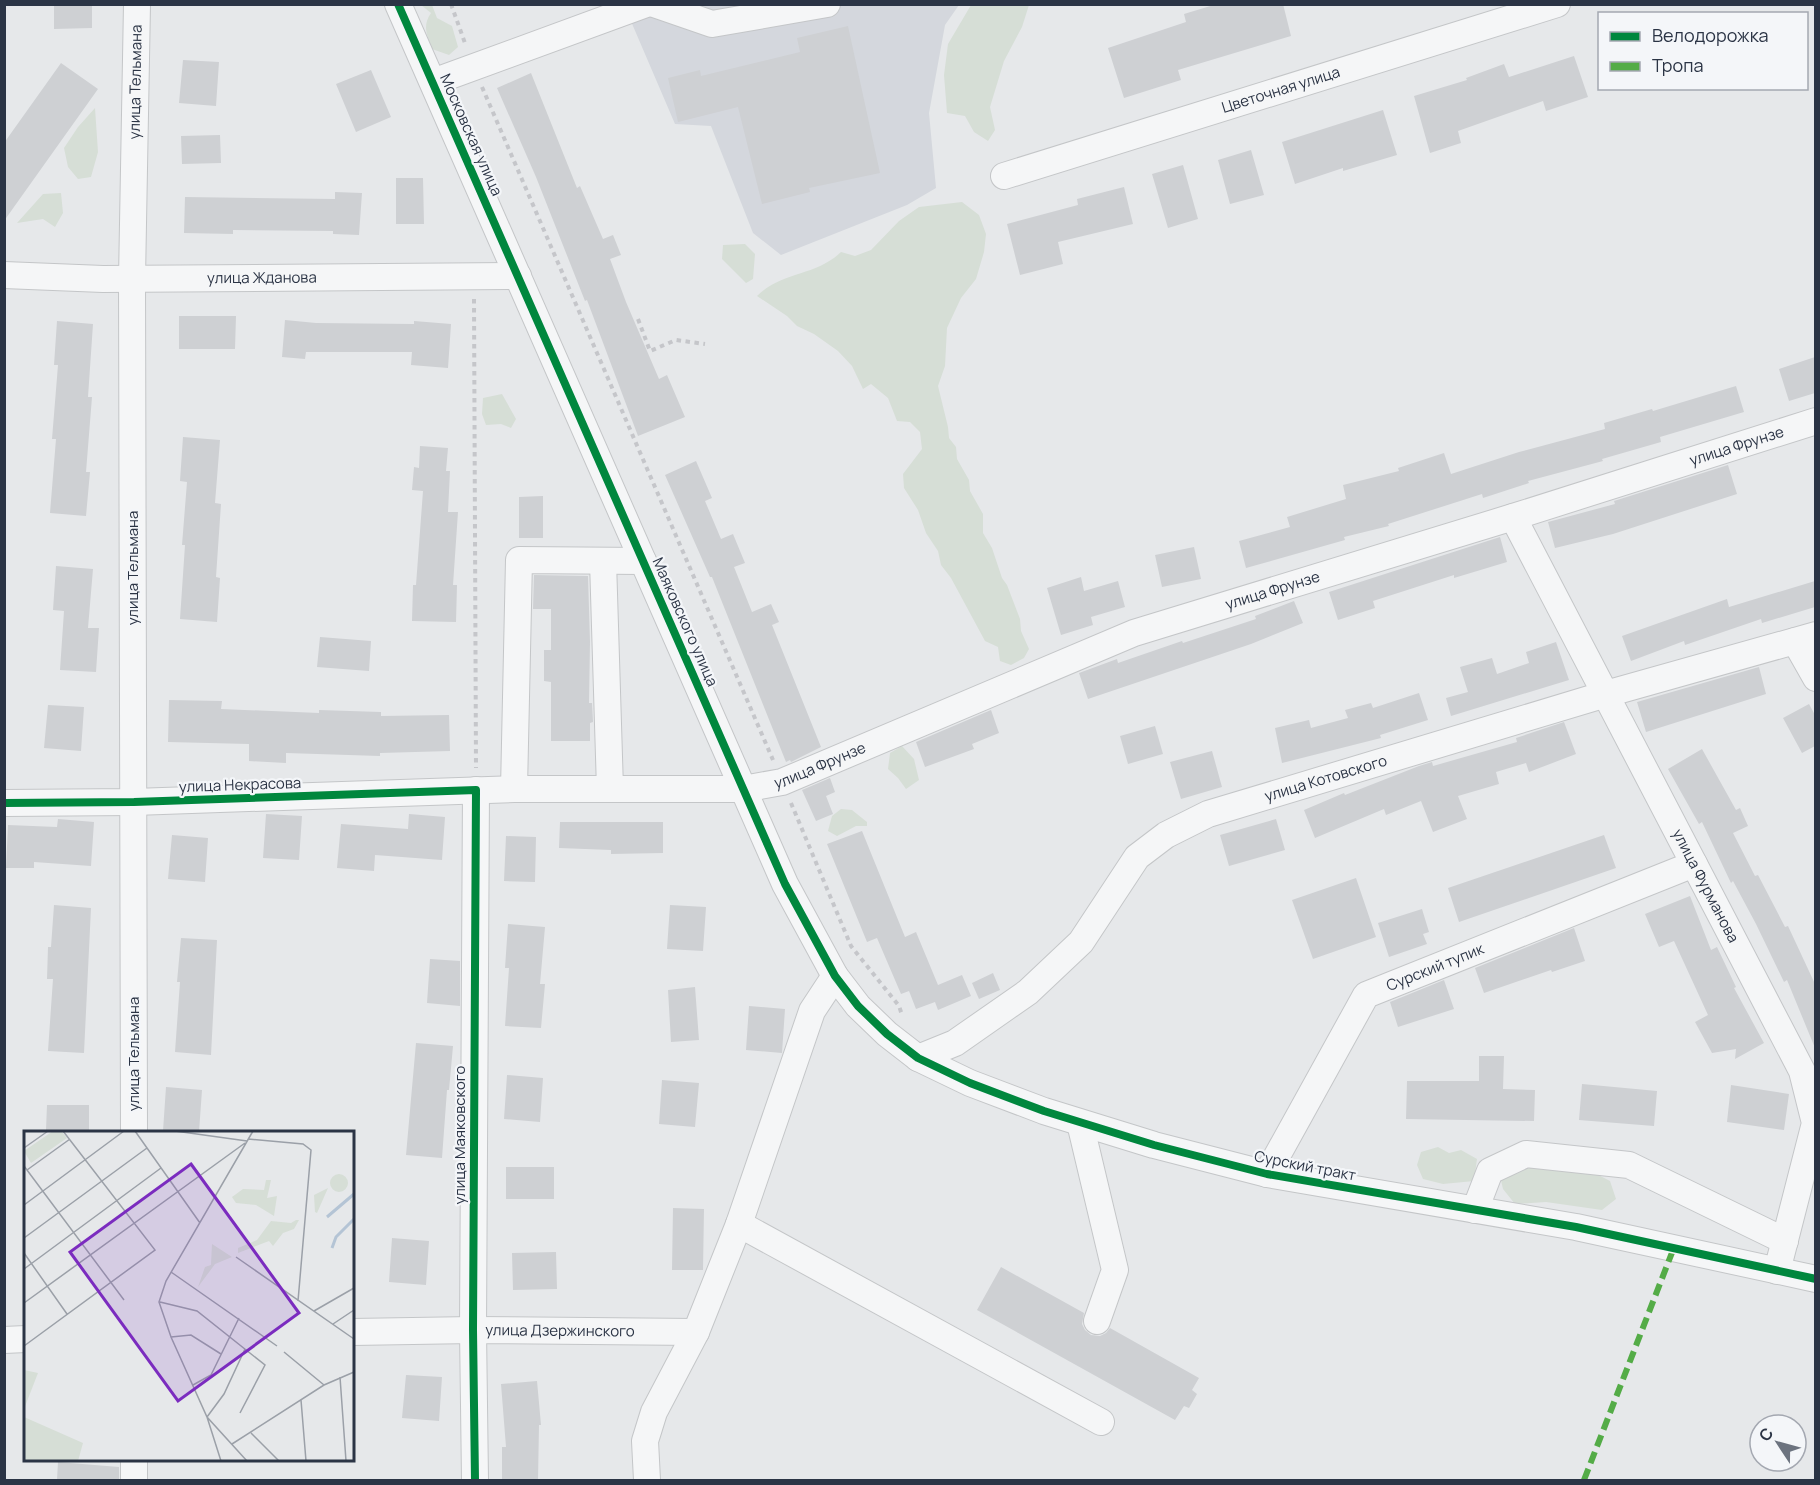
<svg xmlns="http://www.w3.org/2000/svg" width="1820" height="1485" viewBox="0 0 1820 1485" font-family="Manrope,sans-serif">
<rect width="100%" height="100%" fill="#e6e8ea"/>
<path fill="#d4d7dd" d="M 624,5 L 959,5 L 945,25 L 929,113 L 936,188 L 907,205 L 781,255 L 753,233 L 711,126 L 675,124 Z"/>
<path fill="#d6ded6" d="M 421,5 L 432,5 L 437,18 L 452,26 L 458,47 L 449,55 L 432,49 C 427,35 422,26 431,13 Z
M 971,5 L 1029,5 L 1022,27 L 1004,61 L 990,107 L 995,130 L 988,141 L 974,132 L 965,116 L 947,113 L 944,75 L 948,44 Z
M 95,108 L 98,152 L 91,177 L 78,179 L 68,167 L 64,148 L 78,127 Z
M 61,193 L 63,213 L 55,227 L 43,219 L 17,223 L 43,194 Z
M 962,202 L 979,215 L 986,234 L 984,252 L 976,279 L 961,298 L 947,328 L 945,366 L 938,386 L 948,427 L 949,438 L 956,447 L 957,459 L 969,480 L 970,491 L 983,514 L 983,533 L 992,548 L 1002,578 L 1007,585 L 1020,619 L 1021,631 L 1029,649 L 1024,658 L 1011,665 L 1000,661 L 998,647 L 985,641 L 951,578 L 941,565 L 938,551 L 926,533 L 918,510 L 904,488 L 903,474 L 922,449 L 920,432 L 910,422 L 897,421 L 888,398 L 871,384 L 863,389 L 852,366 L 838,351 L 814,334 L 797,326 L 787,316 L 757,296 C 784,270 815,277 841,252 L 855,256 L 871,250 L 899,221 L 919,207 Z
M 745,244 L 755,254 L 753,279 L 746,283 L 722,259 L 723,245 Z
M 502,394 L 516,419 L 511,428 L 501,424 L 486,425 L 482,414 L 483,398 Z
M 902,746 L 914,759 L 919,780 L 906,789 L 898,778 L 888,769 L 890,753 Z
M 841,809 L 852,810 L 867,822 L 867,826 L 856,826 L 837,836 L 828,831 L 832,816 Z
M 1438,1147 L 1449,1153 L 1461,1150 L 1477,1159 L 1474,1181 L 1443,1184 L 1423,1179 L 1417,1165 L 1421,1152 Z
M 1533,1162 L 1575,1163 L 1610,1181 L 1616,1199 L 1602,1210 L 1546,1202 L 1515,1204 L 1503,1189 L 1500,1176 Z"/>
<path fill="#ced0d3" d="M 54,4 L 92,4 L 92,28 L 54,29 Z
M 1217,4 L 1283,4 L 1291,36 L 1178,70 L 1181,80 L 1124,98 L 1108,48 L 1186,22 L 1184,14 Z
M 848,26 L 880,173 L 809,188 L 810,192 L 762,204 L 738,107 L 678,122 L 668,78 L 700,70 L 701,76 L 800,52 L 797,38 Z
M 1574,56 L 1588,97 L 1546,111 L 1543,101 L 1458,131 L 1461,143 L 1430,153 L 1414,96 L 1467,80 L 1466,78 L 1504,64 L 1509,77 Z
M 183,60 L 219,62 L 216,106 L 179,103 Z
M 61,63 L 98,89 L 4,221 L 4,143 Z
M 371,70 L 391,117 L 356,132 L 336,84 Z
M 531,73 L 577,188 L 580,186 L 603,239 L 613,235 L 621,255 L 610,259 L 626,302 L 659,379 L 667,375 L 685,417 L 638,436 L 587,300 L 585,301 L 536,177 L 497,88 Z
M 1383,110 L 1397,155 L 1343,171 L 1343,168 L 1295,184 L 1282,142 Z
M 220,135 L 221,163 L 182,164 L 181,136 Z
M 1251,150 L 1264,195 L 1230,204 L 1218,160 Z
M 1183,165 L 1198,219 L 1168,228 L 1152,174 Z
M 396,178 L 423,178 L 424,224 L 396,224 Z
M 1124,187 L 1133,224 L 1058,242 L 1063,264 L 1020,275 L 1007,224 L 1078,205 L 1077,199 Z
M 335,192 L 362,193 L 359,235 L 333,234 L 333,231 L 233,230 L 233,234 L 184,233 L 185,197 L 335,199 Z
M 179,316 L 236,316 L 235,349 L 179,349 Z
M 285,320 L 316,323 L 414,324 L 414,321 L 451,324 L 448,368 L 411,365 L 412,352 L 306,352 L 305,359 L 282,357 Z
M 57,321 L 93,324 L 88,397 L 92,397 L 86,472 L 90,472 L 86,516 L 50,513 L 56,439 L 52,439 L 58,365 L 54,365 Z
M 1815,357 L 1815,393 L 1789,401 L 1779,369 Z
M 1736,386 L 1744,412 L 1660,437 L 1661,442 L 1602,459 L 1603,461 L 1528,481 L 1529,483 L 1483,498 L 1482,494 L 1388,524 L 1389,526 L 1344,537 L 1345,540 L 1246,568 L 1239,541 L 1290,527 L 1287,517 L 1346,499 L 1343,485 L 1399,471 L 1398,468 L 1444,453 L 1451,474 L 1519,452 L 1605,429 L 1604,423 L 1652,409 L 1653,411 Z
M 183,437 L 220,440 L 215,503 L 221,504 L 216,577 L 220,578 L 217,622 L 180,619 L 185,545 L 182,545 L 187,482 L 180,481 Z
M 420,446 L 448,448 L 446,471 L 450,471 L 448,512 L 458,512 L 453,585 L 457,585 L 456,622 L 412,621 L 413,585 L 416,585 L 423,491 L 412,490 L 414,467 L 419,468 Z
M 696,461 L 712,498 L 705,501 L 721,539 L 733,534 L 745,563 L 734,567 L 752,612 L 771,604 L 779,622 L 772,625 L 821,747 L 791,762 L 790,760 L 786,762 L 712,577 L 710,577 L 665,475 Z
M 1728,465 L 1737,494 L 1613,534 L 1555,548 L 1548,522 L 1615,504 L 1614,501 Z
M 543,496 L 543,538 L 519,538 L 519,497 Z
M 1500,537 L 1507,562 L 1454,578 L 1454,575 L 1373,601 L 1375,608 L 1338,620 L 1329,592 Z
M 1194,547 L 1201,579 L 1162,587 L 1155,555 Z
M 56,566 L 93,569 L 88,628 L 99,628 L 96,672 L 60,670 L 64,611 L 53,610 Z
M 534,575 L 588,576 L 590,642 L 589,703 L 592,703 L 593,722 L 590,723 L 590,741 L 551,741 L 551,682 L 544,681 L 544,650 L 551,650 L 551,609 L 533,609 Z
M 1081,577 L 1084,591 L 1118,581 L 1125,607 L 1091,617 L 1093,625 L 1061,635 L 1047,588 Z
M 1815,581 L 1815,607 L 1762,623 L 1761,619 L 1685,645 L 1684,641 L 1631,661 L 1622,636 L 1727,599 L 1729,607 Z
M 1294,601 L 1303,623 L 1251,644 L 1088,699 L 1079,673 L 1117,659 L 1118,663 L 1182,641 L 1183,643 L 1256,619 L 1255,616 Z
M 320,637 L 371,641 L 369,671 L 317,667 Z
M 1556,642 L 1569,680 L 1451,716 L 1446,698 L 1468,692 L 1460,667 L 1492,658 L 1497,674 L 1529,663 L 1526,652 Z
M 1759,667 L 1766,694 L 1646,732 L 1637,702 Z
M 1419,693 L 1428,720 L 1380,735 L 1381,738 L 1282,763 L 1275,728 L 1309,720 L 1311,728 L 1348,718 L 1345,710 L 1371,703 L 1373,708 Z
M 169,700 L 222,701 L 221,709 L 319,713 L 319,710 L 381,712 L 381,716 L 449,715 L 450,751 L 380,753 L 380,756 L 286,753 L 286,763 L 249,761 L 249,744 L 168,742 Z
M 1809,704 L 1815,715 L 1815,746 L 1802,753 L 1783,718 Z
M 48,705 L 84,707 L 81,751 L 44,748 Z
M 991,710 L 999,733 L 972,744 L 974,749 L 925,767 L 916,742 Z
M 1564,722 L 1576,754 L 1529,772 L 1526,763 L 1496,772 L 1499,784 L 1458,796 L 1467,819 L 1433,832 L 1421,801 L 1386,815 L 1384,809 L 1315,838 L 1304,810 L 1344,793 L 1345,795 L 1419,766 L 1432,762 L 1433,766 L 1517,742 L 1516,738 Z
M 1155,726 L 1163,754 L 1128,764 L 1120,736 Z
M 1702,749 L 1736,810 L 1740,808 L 1748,826 L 1733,833 L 1755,876 L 1758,875 L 1785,927 L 1788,926 L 1815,984 L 1815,1048 L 1787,980 L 1784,982 L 1756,924 L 1733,881 L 1731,883 L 1702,822 L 1699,824 L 1668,769 Z
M 1212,751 L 1222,787 L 1181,799 L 1170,762 Z
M 830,778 L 835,792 L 826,796 L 833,814 L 816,821 L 802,790 Z
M 266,814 L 302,816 L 299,860 L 263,858 Z
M 409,814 L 445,817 L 442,860 L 375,855 L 374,871 L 337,868 L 341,824 L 408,829 Z
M 58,819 L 94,822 L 91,866 L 34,862 L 34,868 L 6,868 L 8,825 L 57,827 Z
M 1276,819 L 1285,850 L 1229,866 L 1220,835 Z
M 560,822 L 663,822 L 663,853 L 611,854 L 611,850 L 559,848 Z
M 862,831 L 905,937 L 916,932 L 938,985 L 962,975 L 971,996 L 938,1010 L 935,1002 L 916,1009 L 909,991 L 901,994 L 877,938 L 867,942 L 827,844 Z
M 172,835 L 208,838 L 205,882 L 168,879 Z
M 1604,835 L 1616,868 L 1459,922 L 1448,888 Z
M 506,836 L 536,837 L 535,882 L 504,881 Z
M 1356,878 L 1376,937 L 1313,959 L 1292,900 Z
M 1690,896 L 1711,950 L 1717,947 L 1736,987 L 1734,988 L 1764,1043 L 1735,1059 L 1736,1049 L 1712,1053 L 1695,1022 L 1708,1015 L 1674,941 L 1659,947 L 1645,914 Z
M 54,905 L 91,908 L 84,1053 L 48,1051 L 53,979 L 47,979 L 48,947 L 51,947 Z
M 670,905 L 706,907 L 703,951 L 667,949 Z
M 1422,909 L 1429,932 L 1423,934 L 1427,944 L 1389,957 L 1378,923 Z
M 508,924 L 545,927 L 540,984 L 545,984 L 541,1028 L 505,1026 L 509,968 L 505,968 Z
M 1574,928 L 1585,961 L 1552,972 L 1551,970 L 1484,993 L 1475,968 Z
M 181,938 L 217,940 L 211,1055 L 175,1052 L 180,982 L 177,982 Z
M 430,959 L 460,961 L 460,1006 L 427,1003 Z
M 993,973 L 1000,990 L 979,999 L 972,983 Z
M 1444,980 L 1454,1009 L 1398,1027 L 1390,1002 Z
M 695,987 L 699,1040 L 671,1042 L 668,990 Z
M 749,1006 L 785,1009 L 782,1053 L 746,1050 Z
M 416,1043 L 453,1046 L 449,1090 L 447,1090 L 442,1158 L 406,1155 Z
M 1479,1056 L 1504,1056 L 1503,1089 L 1535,1090 L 1534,1121 L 1406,1119 L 1407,1081 L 1479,1081 Z
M 507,1075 L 543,1078 L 540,1122 L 504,1119 Z
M 662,1080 L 699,1083 L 695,1127 L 659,1124 Z
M 1582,1084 L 1657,1091 L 1654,1126 L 1579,1120 Z
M 1731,1085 L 1789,1094 L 1784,1130 L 1727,1122 Z
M 166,1087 L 202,1090 L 199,1132 L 163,1131 Z
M 47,1105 L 89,1105 L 89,1132 L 61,1132 L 61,1130 L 46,1130 Z
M 506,1167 L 554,1167 L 554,1199 L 506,1199 Z
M 673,1208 L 704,1209 L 703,1270 L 672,1270 Z
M 392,1238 L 429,1241 L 426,1285 L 389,1282 Z
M 556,1252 L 557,1289 L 513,1290 L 512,1253 Z
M 1001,1267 L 1084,1313 L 1082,1324 L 1085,1330 L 1091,1335 L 1100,1336 L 1106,1333 L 1110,1328 L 1199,1378 L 1192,1390 L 1197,1394 L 1189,1408 L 1184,1406 L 1175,1420 L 977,1310 Z
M 406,1375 L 442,1377 L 439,1421 L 402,1418 Z
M 537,1381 L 541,1425 L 539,1425 L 538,1480 L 502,1480 L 502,1447 L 506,1447 L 501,1384 Z
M 58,1462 L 119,1467 L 119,1480 L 57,1480 Z"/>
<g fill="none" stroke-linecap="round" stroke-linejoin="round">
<defs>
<g id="minor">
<path d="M 398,4 L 785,884 L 835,976 L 858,1006 L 887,1034 L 918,1058 L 970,1083 L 1044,1111 L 1154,1145 L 1267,1174 L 1576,1227 L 1816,1279"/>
<path d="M 654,4 L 712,24 L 827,4"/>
<path d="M 433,82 L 646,4"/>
<path id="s1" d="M 1004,176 L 1557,4"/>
<path id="s2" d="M 4,275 L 103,279 L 518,276"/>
<path id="s3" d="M 1513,517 L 1802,1071 L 1815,1123 L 1777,1271"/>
<path d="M 603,561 L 610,789"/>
<path d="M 1795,641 L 1816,678"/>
<path d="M 514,789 L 519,560 L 643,561"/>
<path id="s4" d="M 4,803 L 134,802 L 514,789 L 743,789 L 782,782 L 1134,633 L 1513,517 L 1816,421"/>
<path id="s5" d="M 918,1058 L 955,1043 L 1028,992 L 1081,942 L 1137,857 L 1166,835 L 1208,814 L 1606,694 L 1816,635"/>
<path d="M 1080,1123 L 1115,1270 L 1097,1321"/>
<path id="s6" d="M 134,1132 L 132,279 L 137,4"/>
<path id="s7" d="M 1267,1174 L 1366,995 L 1694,864"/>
<path d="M 1475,1210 L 1490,1171 L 1526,1154 L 1629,1165 L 1785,1241"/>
<path d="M 739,1224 L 1101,1422"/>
<path id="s8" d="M 352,1332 L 473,1330 L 696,1332"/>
<path d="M 4,1340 L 26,1339"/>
<path d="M 134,1460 L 134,1480"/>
<path d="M 475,1480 L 473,1330 L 476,790"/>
<path d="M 647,1480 L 645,1441 L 654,1412 L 696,1332 L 739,1224 L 812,1011 L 835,976"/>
</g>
</defs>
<use href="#minor" stroke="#c4c6c8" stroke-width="28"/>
<path stroke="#c5c6ca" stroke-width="4" stroke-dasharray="4.5 4.5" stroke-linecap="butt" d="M 451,4 L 466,46
M 482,87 L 773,760
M 474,299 L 476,768
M 638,319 L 650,351 L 676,340 L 705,344
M 791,803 L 851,946 L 899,1006 L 902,1015"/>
<use href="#minor" stroke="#f5f6f7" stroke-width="26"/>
<path stroke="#54ac47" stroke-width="6" stroke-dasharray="12 6" stroke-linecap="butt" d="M 1584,1480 L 1673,1250"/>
<defs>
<path id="cycleway" d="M 398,4 L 785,884 L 835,976 L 858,1006 L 887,1034 L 918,1058 L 970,1083 L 1044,1111 L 1154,1145 L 1267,1174 L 1576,1227 L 1816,1279
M 4,803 L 134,802 L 476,790 L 473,1330 L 475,1480"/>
</defs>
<use href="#cycleway" stroke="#f4f6f9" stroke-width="11"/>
<use href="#cycleway" stroke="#00873e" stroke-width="8"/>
</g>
<g text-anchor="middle" stroke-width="4.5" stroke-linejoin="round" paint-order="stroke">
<g font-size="15" fill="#2b3445" stroke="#f4f6f9">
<text dy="5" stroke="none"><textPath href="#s6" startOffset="1050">улица Тельмана</textPath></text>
<text dy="5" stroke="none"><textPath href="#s1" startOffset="290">Цветочная улица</textPath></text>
<text transform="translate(471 135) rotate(66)" y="5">Московская улица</text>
<text dy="5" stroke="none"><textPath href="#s2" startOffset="258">улица Жданова</textPath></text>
<text dy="5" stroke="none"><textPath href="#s4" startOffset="1792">улица Фрунзе</textPath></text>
<text transform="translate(133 568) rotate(-90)" y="5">улица Тельмана</text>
<text dy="5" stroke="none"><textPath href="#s4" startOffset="1306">улица Фрунзе</textPath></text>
<text transform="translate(685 622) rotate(66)" y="5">Маяковского улица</text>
<text dy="5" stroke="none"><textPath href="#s4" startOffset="820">улица Фрунзе</textPath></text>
<text dy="5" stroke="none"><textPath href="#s5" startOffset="510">улица Котовского</textPath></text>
<text transform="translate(240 785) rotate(-2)" y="5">улица Некрасова</text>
<text dy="5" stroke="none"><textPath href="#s3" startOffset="416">улица Фурманова</textPath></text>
<text dy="5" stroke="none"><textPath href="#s7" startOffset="279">Сурский тупик</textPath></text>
<text transform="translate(134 1054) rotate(-90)" y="5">улица Тельмана</text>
<text transform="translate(460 1135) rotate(-90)" y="5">улица Маяковского</text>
<text transform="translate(1305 1166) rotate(11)" y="5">Сурский тракт</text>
<text dy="5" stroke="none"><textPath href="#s8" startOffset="208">улица Дзержинского</textPath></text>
</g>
</g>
<g transform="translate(24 1131)">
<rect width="330" height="330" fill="#e6e8ea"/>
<path d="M 29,0 L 37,0 L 43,7 L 7,32 L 0,20 ZM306 52a9 9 0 1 1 18 0a9 9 0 1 1-18 0ZM 242,49 L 247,49 L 243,67 L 253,65 L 250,85 L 232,74 L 212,72 L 208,66 L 219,58 L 240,59 ZM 304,57 L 293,82 L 291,81 L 290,64 ZM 272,89 L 275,89 L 270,98 L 259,102 L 249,115 L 245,110 L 214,122 L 214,117 L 233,109 L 247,90 L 267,92 ZM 188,113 L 208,126 L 191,133 L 174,156 L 181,136 L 187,134 ZM 0,239 L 14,242 L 0,278 ZM 0,286 L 59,312 L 54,330 L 0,330 Z" fill="#d6ded6"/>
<path fill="none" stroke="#b4c4d5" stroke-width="3" d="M 303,86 L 330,63M 308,117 L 312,106 L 330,88"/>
<path fill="none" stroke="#9ba0a8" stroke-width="1.5" d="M 111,0 L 176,92M 151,0 L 223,10M 224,8 L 279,13 L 287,19 L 274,170M 0,17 L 24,0M 0,35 L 100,169M 3,39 L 46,8M 0,74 L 100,0M 0,107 L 123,17M 0,122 L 43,183M 212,126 L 330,208M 0,138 L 137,37M 147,141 L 253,215M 136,171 L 173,180 L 241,234 L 216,282M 0,172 L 221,12M 290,180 L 330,157M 309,193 L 330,179M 147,206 L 167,204 L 197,223M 0,215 L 131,119 L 39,0M 260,221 L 300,254M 316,246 L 322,330M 169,254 L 187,244 L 215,187M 277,269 L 282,330M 183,286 L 200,263 L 221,218M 183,286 L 197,330M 227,302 L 255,330M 208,313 L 300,254 L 330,241M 223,330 L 183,286 L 147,206 L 135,171 L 142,150 L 229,0"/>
<path fill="#7b2cbf" fill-opacity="0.15" stroke="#7b2cbf" stroke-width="3" d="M 167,33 L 275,182 L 154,270 L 46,121 Z"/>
<rect width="330" height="330" fill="none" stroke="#2b3445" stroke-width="3"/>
</g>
<rect width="1820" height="1485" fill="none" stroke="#2b3445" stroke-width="12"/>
<rect x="1598" y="12" width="210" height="78" fill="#f4f6f9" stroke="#a4a8b1" stroke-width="1.5"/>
<rect x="1610" y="32" width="30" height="9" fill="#00873e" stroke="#a4a8b1" stroke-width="1.5"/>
<text x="1652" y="42" font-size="18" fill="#2b3445">Велодорожка</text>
<rect x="1610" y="62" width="30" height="9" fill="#54ac47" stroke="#a4a8b1" stroke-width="1.5"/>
<text x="1652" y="72" font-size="18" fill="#2b3445">Тропа</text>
<g transform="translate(1778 1443) rotate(306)"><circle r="28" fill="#f4f6f9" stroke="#a4a8b1" stroke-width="1.5"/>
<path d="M0-4.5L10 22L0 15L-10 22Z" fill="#6c737f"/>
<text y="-9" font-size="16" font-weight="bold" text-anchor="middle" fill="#2b3445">С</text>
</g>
</svg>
